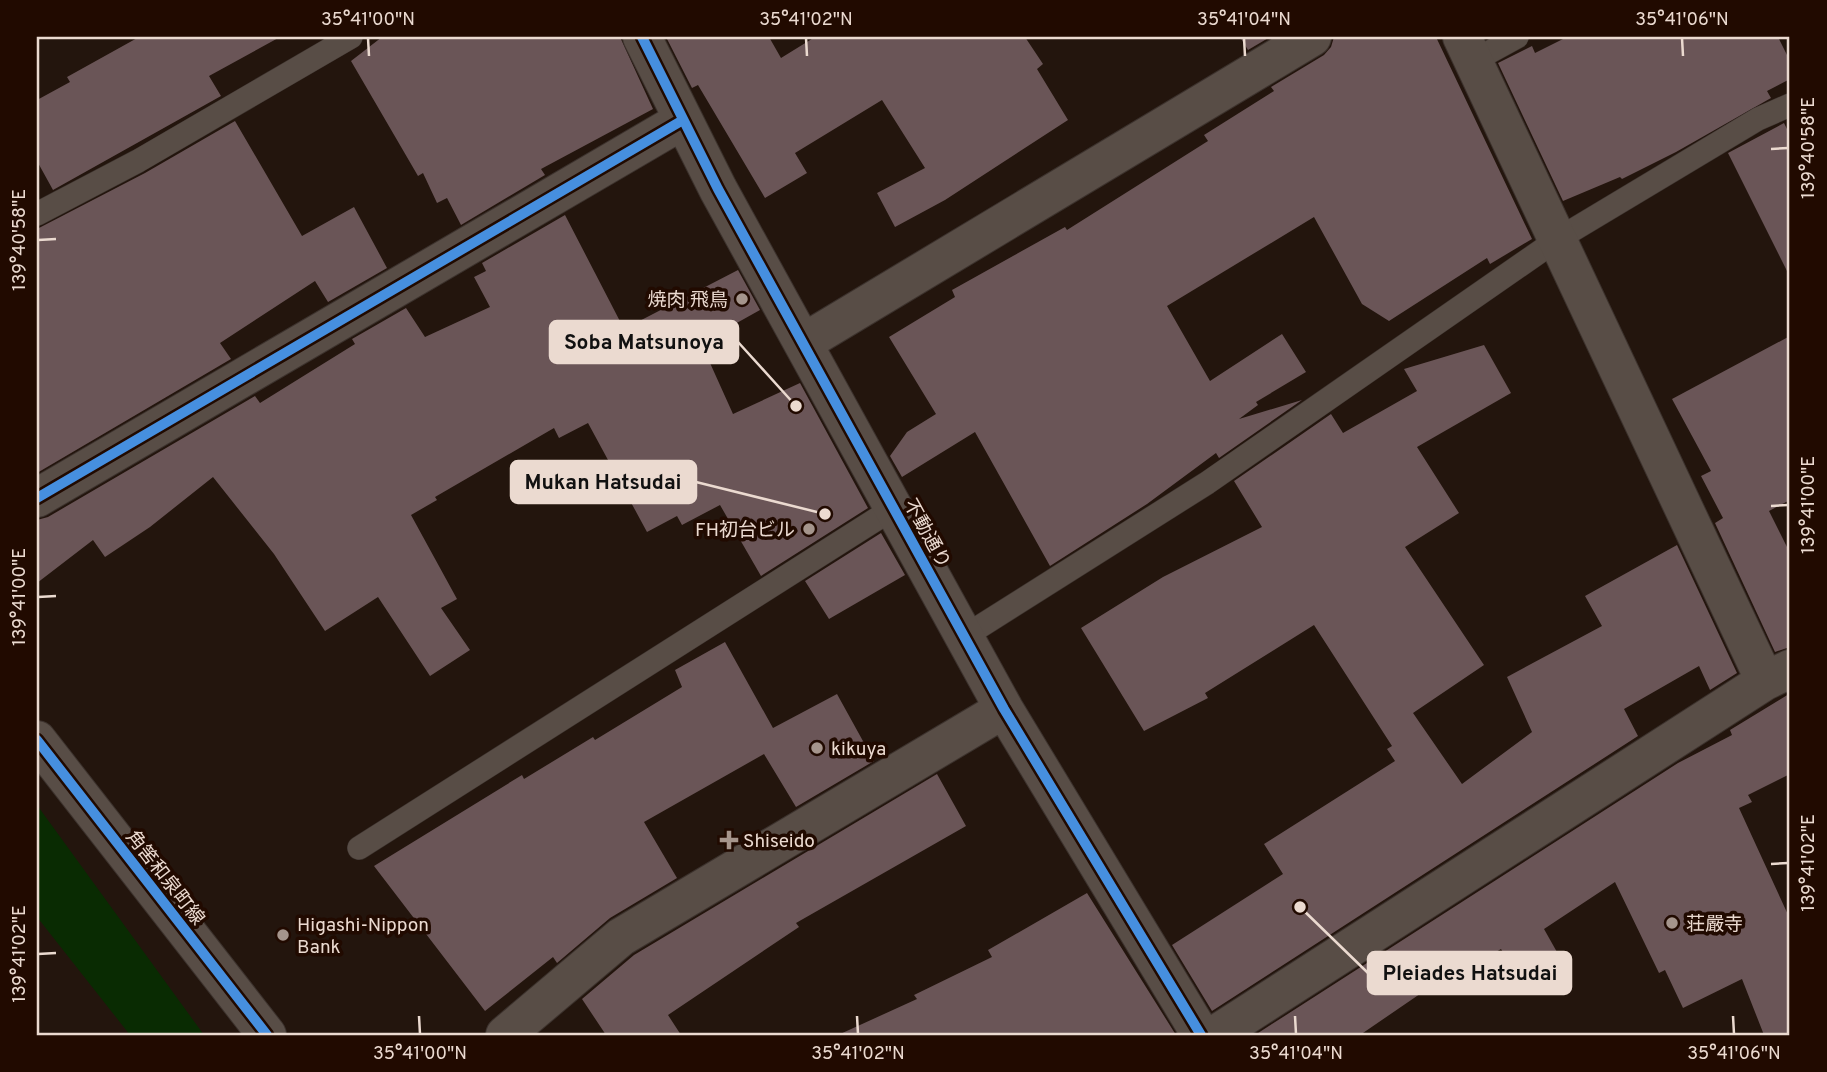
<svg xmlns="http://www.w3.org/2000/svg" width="1827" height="1072" viewBox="0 0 1827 1072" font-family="Overpass,'Noto Sans JP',sans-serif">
<rect width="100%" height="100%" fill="#23150d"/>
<path fill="#092b02" d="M 37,805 L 204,1035 L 130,1035 L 37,917 Z"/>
<path fill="#6a5557" d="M 139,37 L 280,37 L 209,76 L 221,96 L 53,190 L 37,161 L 37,100 L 70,82 L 67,77 Z
M 382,37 L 620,37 L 653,109 L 541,169 L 545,175 L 461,225 L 447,198 L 437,203 L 423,173 L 418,176 L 351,61 Z
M 666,37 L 769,37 L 781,58 L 815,37 L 1025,37 L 1043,64 L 1037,69 L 1068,120 L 945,200 L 895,227 L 877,193 L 925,168 L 882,100 L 795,153 L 807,173 L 765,198 L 698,85 L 692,88 Z
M 1240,37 L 1270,37 L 1248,50 Z
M 1334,37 L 1436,37 L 1532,239 L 1490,264 L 1487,258 L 1389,321 L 1362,304 L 1314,217 L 1167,306 L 1210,381 L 1282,334 L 1306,372 L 1256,402 L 1258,405 L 1239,419 L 1302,400 L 1219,458 L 1216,453 L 1147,504 L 1050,566 L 975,432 L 902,477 L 890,456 L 907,432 L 936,414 L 889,337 L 955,297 L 952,290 L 1065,227 L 1067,230 L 1208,141 L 1204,135 L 1274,91 L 1271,87 L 1324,55 L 1331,47 Z
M 1567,37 L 1778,37 L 1790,61 L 1790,79 L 1767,91 L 1771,98 L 1676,152 L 1622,179 L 1620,177 L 1563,201 L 1498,63 L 1532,46 L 1535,53 Z
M 235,121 L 302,236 L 354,207 L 387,268 L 328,302 L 315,281 L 220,343 L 231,359 L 37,473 L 37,229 L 145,173 Z
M 1784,123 L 1790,135 L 1790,277 L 1728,153 Z
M 565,215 L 624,329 L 738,270 L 760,310 L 701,343 L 733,414 L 800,383 L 868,508 L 761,576 L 720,505 L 682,525 L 677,516 L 647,532 L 588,423 L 559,438 L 554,428 L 435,497 L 437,500 L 411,515 L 457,599 L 441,608 L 470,650 L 430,676 L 378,597 L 325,631 L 274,554 L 213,477 L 150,527 L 105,557 L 93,540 L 37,583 L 37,520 L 48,517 L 255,396 L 260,403 L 355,344 L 352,339 L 406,308 L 425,337 L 490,307 L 474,277 L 486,271 L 482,263 Z
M 1790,336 L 1790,500 L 1769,511 L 1790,553 L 1790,647 L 1775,652 L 1715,523 L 1723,518 L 1701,476 L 1711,471 L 1672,399 Z
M 1484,345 L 1511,393 L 1417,447 L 1459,513 L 1405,547 L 1484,665 L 1413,713 L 1462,784 L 1532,732 L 1507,677 L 1602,626 L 1585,596 L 1677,545 L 1737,673 L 1710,690 L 1699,666 L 1624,709 L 1638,736 L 1212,1011 L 1172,945 L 1283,874 L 1264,844 L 1395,761 L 1387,749 L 1392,746 L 1314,625 L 1205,693 L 1208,698 L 1144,731 L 1081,628 L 1163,577 L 1262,527 L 1234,481 L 1331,414 L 1343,433 L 1417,391 L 1404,369 Z
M 881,533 L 905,575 L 829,619 L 805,581 Z
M 725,642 L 773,728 L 837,694 L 874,761 L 796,807 L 764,754 L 644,822 L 677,878 L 610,918 L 557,963 L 553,957 L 485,1011 L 374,866 L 522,775 L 524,779 L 593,737 L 595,740 L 682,687 L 675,670 Z
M 1789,694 L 1790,774 L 1748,795 L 1752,802 L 1739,808 L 1790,919 L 1790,1035 L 1764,1035 L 1742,979 L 1683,1008 L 1665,970 L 1659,973 L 1615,882 L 1544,929 L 1562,961 L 1523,986 L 1501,949 L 1474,965 L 1471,959 L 1360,1035 L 1255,1035 L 1678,763 L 1732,735 L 1730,730 Z
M 937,774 L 966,826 L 796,923 L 799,927 L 668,1015 L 681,1035 L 606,1035 L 582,999 L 634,955 Z
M 1087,893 L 1176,1035 L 838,1035 L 917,999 L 914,995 L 992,957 L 988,950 Z"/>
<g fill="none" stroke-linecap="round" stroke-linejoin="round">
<defs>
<path id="lane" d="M 1475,60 L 1517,37
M 37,214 L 138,161 L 351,37
M 965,636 L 1207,483 L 1558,239 L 1758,119 L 1790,105
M 359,848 L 894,508"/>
<path id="street" d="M 642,37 L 718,189 L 1004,709 L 1201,1035
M 1462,37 L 1765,681
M 803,343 L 1312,37
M 37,498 L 683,120
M 505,1035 L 621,937 L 1004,709
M 1215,1035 L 1765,681 L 1790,669"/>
<path id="secondary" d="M 37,740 L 267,1035"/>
</defs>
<use href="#lane" stroke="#3c322d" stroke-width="24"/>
<use href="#street" stroke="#3c322d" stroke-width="40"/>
<use href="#secondary" stroke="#3c322d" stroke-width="40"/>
<use href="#lane" stroke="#584d46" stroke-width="23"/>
<use href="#street" stroke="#584d46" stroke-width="38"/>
<use href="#secondary" stroke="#584d46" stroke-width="38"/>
<defs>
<path id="cycleway" d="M 642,37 L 718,189 L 1004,709 L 1201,1035
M 37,498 L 683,120
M 37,740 L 267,1035"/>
</defs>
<use href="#cycleway" stroke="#210a00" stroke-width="15"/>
<use href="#cycleway" stroke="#468fdf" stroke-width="10"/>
</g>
<path fill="none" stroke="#ebdad0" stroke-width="2.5" d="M 368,38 L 369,56M 806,38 L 807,56M 1244,38 L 1245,56M 1682,38 L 1683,56M 1771,149 L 1788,148M 38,240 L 56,239M 1771,506 L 1788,505M 38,597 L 56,596M 1771,864 L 1788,863M 38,954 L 56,953M 419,1016 L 420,1034M 857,1016 L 858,1034M 1295,1016 L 1296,1034M 1733,1016 L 1734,1034"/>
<g fill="#a5958c" stroke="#210a00" stroke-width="2.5">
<circle cx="742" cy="299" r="7"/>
<circle cx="809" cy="529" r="7"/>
<circle cx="817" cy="748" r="7"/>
<path d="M725.5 829.5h7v7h7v7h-7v7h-7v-7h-7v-7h7z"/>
<circle cx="1672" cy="923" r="7"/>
<circle cx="283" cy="935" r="7"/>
</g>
<g text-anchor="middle" stroke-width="7" stroke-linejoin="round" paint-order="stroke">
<g font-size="19" fill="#ebdad0" stroke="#210a00" text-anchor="start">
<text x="728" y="306" text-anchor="end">焼肉 飛鳥</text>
<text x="795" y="536" text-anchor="end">FH初台ビル</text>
<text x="831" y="755">kikuya</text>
<text x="743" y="847">Shiseido</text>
<text x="1686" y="930">荘嚴寺</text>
<text x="297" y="931">Higashi-Nippon<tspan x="297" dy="22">Bank</tspan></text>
</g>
<g font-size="19" fill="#ebdad0" stroke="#210a00">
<text transform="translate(928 533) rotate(61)" y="7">不動通り</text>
<text transform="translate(166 877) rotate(52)" y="7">角筈和泉町線</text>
</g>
</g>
<path fill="none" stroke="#ebdad0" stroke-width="2.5" d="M796 406L738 342M825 514L696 482M1300 907L1368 973"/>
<g fill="#ebdad0" stroke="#210a00" stroke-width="2.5">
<circle cx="796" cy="406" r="7"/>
<circle cx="825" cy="514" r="7"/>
<circle cx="1300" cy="907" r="7"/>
</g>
<g fill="#ebdad0" stroke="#ebdad0" stroke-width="2.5">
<rect x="550" y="321" width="188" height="42" rx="7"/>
<rect x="511" y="461" width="185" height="42" rx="7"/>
<rect x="1368" y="952" width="203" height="42" rx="7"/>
</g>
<g font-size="21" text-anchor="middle" font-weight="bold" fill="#111">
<text x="644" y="349">Soba Matsunoya</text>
<text x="603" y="489">Mukan Hatsudai</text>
<text x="1470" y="980">Pleiades Hatsudai</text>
</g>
<rect width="1827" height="1072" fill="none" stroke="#210a00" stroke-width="77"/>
<rect x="38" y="38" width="1750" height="996" fill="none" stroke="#ebdad0" stroke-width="2.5"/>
<g font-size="18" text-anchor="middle" fill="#ebdad0">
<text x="368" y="25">35°41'00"N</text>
<text x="806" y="25">35°41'02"N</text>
<text x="1244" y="25">35°41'04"N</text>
<text x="1682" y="25">35°41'06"N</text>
<text transform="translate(1808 148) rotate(-90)" y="6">139°40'58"E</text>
<text transform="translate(19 240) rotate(-90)" y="6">139°40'58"E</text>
<text transform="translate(1808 505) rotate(-90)" y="6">139°41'00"E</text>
<text transform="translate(19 597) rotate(-90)" y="6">139°41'00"E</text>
<text transform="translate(1808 863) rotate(-90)" y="6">139°41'02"E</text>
<text transform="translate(19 954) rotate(-90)" y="6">139°41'02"E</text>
<text x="420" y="1059">35°41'00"N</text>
<text x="858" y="1059">35°41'02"N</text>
<text x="1296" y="1059">35°41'04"N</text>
<text x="1734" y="1059">35°41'06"N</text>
</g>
</svg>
